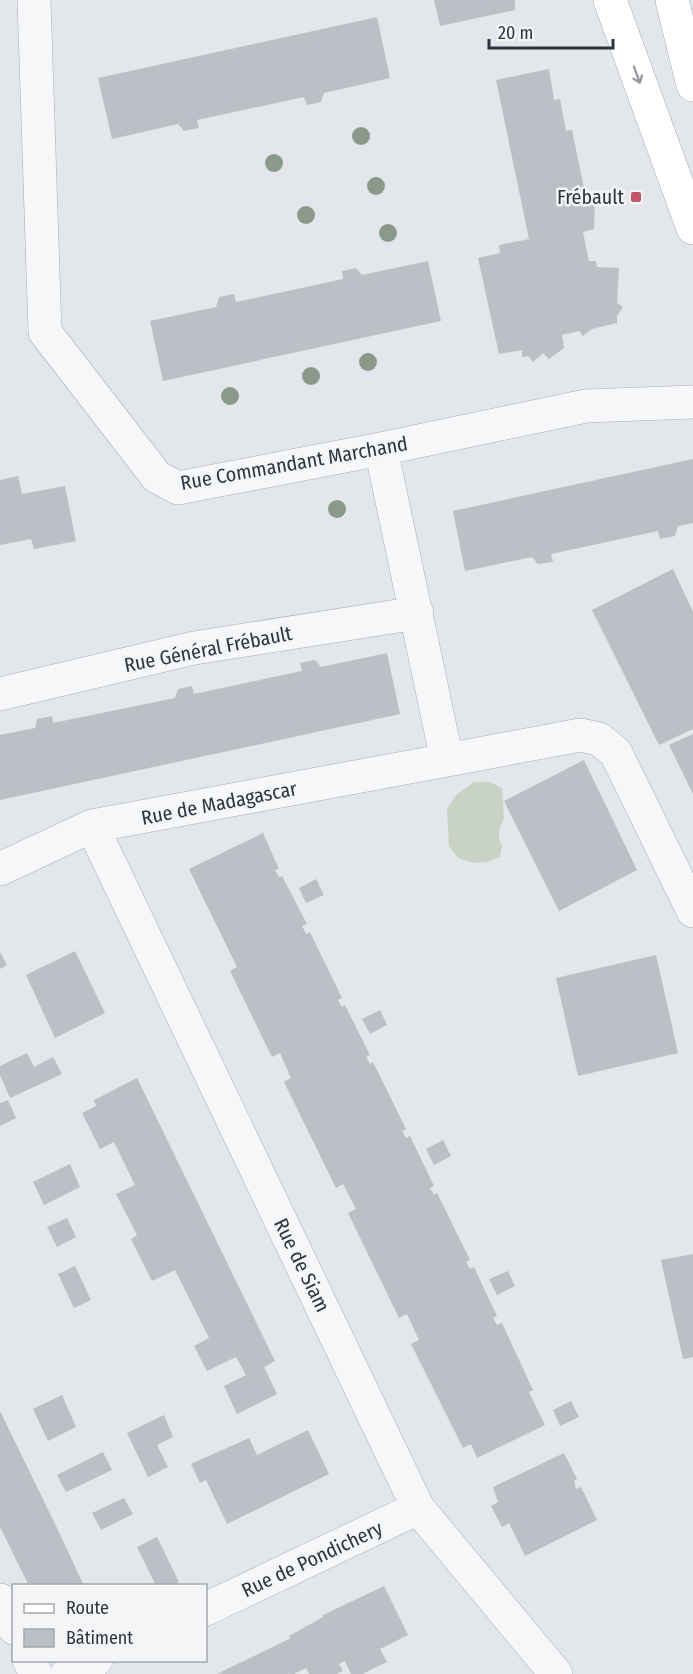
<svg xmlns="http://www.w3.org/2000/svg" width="693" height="1674" viewBox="0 0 693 1674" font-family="'Fira Sans Condensed',sans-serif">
<rect width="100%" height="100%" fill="#e3e6ea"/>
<path fill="#c9d3c5" d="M 474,782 L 490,782 L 502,788 L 504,819 L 500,826 L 499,838 L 502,846 L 500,857 L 488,862 L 474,863 L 458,858 L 449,846 L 447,809 L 456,795 Z"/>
<path fill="#bbc0c6" d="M 434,0 L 515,0 L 515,10 L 440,26 Z
M 377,17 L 390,78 L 324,93 L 321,102 L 307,105 L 304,97 L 197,120 L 199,128 L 184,131 L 178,124 L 112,139 L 98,78 Z
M 549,69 L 554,100 L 560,99 L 566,131 L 572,130 L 585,193 L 595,196 L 594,229 L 583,232 L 589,261 L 596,261 L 597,267 L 619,268 L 617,303 L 623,307 L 617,316 L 617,323 L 592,329 L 583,336 L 579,331 L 562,335 L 564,348 L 549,359 L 543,353 L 533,362 L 528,356 L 522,357 L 522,350 L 499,354 L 478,258 L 500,253 L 499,245 L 529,239 L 496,80 Z
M 428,261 L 441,321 L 163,381 L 150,321 L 216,307 L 219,297 L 234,294 L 236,302 L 343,279 L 342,271 L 356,268 L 362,275 Z
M 693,459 L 693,523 L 678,526 L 675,536 L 660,539 L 658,531 L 551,554 L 553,562 L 538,564 L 532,557 L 465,571 L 453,511 Z
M 18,476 L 22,494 L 65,486 L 76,541 L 34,549 L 31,539 L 0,545 L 0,480 Z
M 673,569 L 693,612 L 693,729 L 659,745 L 592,610 Z
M 387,653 L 400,714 L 0,800 L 0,735 L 35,728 L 37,719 L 52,716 L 53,723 L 175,698 L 178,689 L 192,686 L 194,694 L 302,671 L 300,663 L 315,660 L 321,667 Z
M 693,734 L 693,794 L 669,745 Z
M 584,760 L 637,870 L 559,911 L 504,801 Z
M 263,833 L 279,869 L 275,870 L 279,877 L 282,876 L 307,924 L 302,926 L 306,934 L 310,932 L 342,998 L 338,1000 L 342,1007 L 345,1005 L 370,1055 L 366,1057 L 370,1064 L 373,1062 L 406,1129 L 402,1131 L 406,1138 L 410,1136 L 434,1186 L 430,1188 L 434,1195 L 437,1193 L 470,1260 L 466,1262 L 470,1269 L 474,1267 L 497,1316 L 493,1318 L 497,1325 L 502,1323 L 533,1390 L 529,1392 L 545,1425 L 477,1458 L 471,1444 L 463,1448 L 411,1344 L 419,1340 L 407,1314 L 399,1318 L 348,1213 L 356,1209 L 343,1184 L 336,1188 L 284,1082 L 291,1078 L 280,1053 L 272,1057 L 230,971 L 237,967 L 189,869 Z
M 316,879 L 324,895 L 306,903 L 299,888 Z
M 75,951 L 105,1013 L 55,1038 L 26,975 Z
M 0,952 L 7,965 L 0,969 Z
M 656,955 L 678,1053 L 578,1076 L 556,978 Z
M 380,1010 L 387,1025 L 370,1034 L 362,1019 Z
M 27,1053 L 34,1067 L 53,1057 L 62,1074 L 10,1098 L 0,1075 L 0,1066 Z
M 137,1078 L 275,1361 L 264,1367 L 277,1394 L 237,1414 L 224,1386 L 246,1375 L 236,1357 L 207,1371 L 194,1346 L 209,1338 L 175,1270 L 152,1281 L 131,1239 L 137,1235 L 116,1194 L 135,1185 L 114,1142 L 100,1149 L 82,1113 L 96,1106 L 94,1100 Z
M 8,1100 L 16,1118 L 0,1126 L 0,1103 Z
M 443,1140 L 451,1156 L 434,1165 L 426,1149 Z
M 70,1164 L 80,1187 L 44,1205 L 33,1182 Z
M 67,1218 L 76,1237 L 57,1247 L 47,1227 Z
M 693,1254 L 693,1357 L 683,1359 L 661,1260 Z
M 75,1266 L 91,1300 L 74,1308 L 58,1274 Z
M 508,1271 L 515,1286 L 497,1295 L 489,1279 Z
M 62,1395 L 76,1427 L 48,1441 L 33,1409 Z
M 571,1401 L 579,1417 L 560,1426 L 553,1410 Z
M 0,1411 L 58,1530 L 84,1586 L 29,1586 L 0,1527 Z
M 164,1415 L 173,1437 L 157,1445 L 168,1467 L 148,1477 L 127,1433 Z
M 308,1430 L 329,1474 L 227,1524 L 206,1480 L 200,1483 L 191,1464 L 249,1438 L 257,1455 Z
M 103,1452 L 112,1470 L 66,1492 L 57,1475 Z
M 564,1453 L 577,1479 L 574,1481 L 576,1489 L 581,1487 L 597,1520 L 525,1556 L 509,1523 L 502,1527 L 491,1506 L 498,1502 L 493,1487 Z
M 124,1498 L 133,1514 L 101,1530 L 92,1513 Z
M 157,1537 L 179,1582 L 171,1586 L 156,1586 L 137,1547 Z
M 384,1586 L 408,1635 L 380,1649 L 387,1662 L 362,1674 L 351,1674 L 345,1661 L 339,1664 L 343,1671 L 336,1674 L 309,1674 L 306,1668 L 294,1674 L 217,1674 L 291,1638 L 289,1636 L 323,1617 L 323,1615 Z"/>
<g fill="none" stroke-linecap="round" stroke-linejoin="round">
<defs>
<path id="minor" d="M 34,0 L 45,332 L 157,477 L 178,488 L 381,449 L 586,406 L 693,402
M 381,449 L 447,760 L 580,735 L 599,739 L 616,753 L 693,911
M 0,694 L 194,648 L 417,613
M 92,826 L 418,1508 L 556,1674
M 0,869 L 92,826 L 447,760
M 0,1600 L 14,1628
M 206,1609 L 418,1508
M 29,1660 L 36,1674
M 67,1674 L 96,1660"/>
<path id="major" d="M 610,0 L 693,228
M 672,0 L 693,85"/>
</defs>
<use href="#minor" stroke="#a9adb4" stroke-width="34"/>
<use href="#major" stroke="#a4abb4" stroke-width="34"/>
<use href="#minor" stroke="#f6f7f8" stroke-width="33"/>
<use href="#major" stroke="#fff" stroke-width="33"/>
</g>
<g fill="#8b998a">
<circle cx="361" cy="136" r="9"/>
<circle cx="274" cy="163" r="9"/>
<circle cx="376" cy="186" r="9"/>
<circle cx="306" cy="215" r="9"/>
<circle cx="388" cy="233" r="9"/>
<circle cx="368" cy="362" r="9"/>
<circle cx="311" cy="376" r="9"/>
<circle cx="230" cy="396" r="9"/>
<circle cx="337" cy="509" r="9"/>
</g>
<defs><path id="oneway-shaft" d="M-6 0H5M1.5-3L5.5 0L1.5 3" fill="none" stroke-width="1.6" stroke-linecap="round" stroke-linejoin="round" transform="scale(1.5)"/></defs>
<use stroke="#969aa0" href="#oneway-shaft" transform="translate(637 75) rotate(70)"/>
<rect fill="#c1566b" stroke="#f3f5f7" stroke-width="2" x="630" y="191" width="12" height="12" rx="3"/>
<g text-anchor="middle" stroke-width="5" stroke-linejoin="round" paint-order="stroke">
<g font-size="20" fill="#2d3540" stroke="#f3f5f7" text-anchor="end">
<text x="624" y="204">Frébault</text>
</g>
<g font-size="20" fill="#2d3540" stroke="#f3f5f7">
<text transform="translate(294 463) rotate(-10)" y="7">Rue Commandant Marchand</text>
<text transform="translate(208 649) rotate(-11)" y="7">Rue Général Frébault</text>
<text transform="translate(219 803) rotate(-11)" y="7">Rue de Madagascar</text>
<text transform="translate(302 1265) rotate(64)" y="7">Rue de Siam</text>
<text transform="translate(312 1559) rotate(-25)" y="7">Rue de Pondichery</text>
</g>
</g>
<rect x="12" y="1584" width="195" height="78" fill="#f3f5f7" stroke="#a4a8ae" stroke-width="1.5"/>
<rect x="24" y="1604" width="30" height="9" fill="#ffffff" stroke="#a4a8ae" stroke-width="1.5"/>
<text x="66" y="1614" font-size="18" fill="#2d3540">Route</text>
<rect x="24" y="1629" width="30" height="18" fill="#bbc0c6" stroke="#a4a8ae" stroke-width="1.5"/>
<text x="66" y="1644" font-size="18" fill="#2d3540">Bâtiment</text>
<path d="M489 39v9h124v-9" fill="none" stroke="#2d3540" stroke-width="3"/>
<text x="498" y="39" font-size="18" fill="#2d3540" stroke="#f3f5f7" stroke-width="4.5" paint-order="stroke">20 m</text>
</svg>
